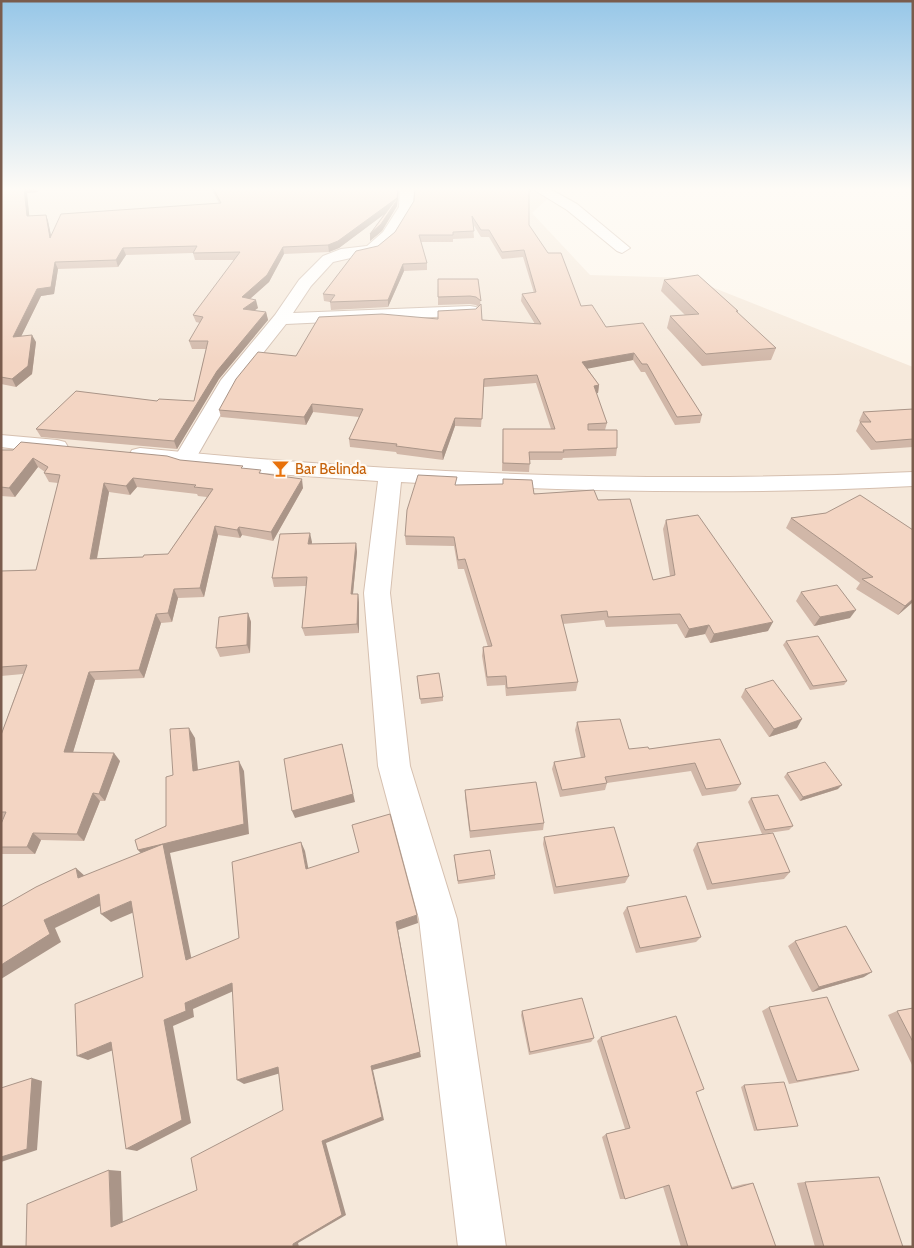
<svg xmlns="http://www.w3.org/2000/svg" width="914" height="1248" viewBox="0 0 914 1248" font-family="Cabin,sans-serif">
<rect width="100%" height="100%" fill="#fdf6ec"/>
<path fill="#f5e8da" d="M 1,188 L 559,188 L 532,213 L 590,275 L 689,278 L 913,367 L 913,1247 L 1,1247 Z"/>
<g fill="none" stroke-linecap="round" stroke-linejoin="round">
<defs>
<path id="street" d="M 400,188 L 414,188 L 413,207 L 394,238 L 377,252 L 333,262 L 311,286 L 293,313 L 470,306 L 476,307 L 479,311 L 476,315 L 286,324 L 237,386 L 192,465 L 184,467 L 176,465 L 173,460 L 221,380 L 275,315 L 299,280 L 323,256 L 341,249 L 367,246 L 383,232 L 399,207 Z
M 531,188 L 548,188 L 577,204 L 630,248 L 622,253 L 617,251 L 567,210 Z"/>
<path id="secondary" d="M 1,435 L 57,440 L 65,442 L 68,447 L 65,452 L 57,454 L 1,447 Z
M 140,448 C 396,474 655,484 913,472 L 913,486 C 742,495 571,492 401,482 L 390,593 L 410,766 L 457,919 L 506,1247 L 458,1247 L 419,919 L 378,766 L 364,593 L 378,481 L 231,471 L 132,460 L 129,455 L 132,450 Z"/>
</defs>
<use href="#street" stroke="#d1beb0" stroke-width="2"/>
<use href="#secondary" stroke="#d6c0b0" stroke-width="2"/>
<use href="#street" fill="#fff" fill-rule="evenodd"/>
<use href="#secondary" fill="#fff" fill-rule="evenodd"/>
</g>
<path fill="#d1b7a8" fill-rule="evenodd" d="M 1,188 L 38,192 L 27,193 L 29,216 L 46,215 L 48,221 L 51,236 L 219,203 L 211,188 L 399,188 L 397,206 L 382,231 L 370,241 L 370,234 L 384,214 L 339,248 L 329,252 L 284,254 L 269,282 L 250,299 L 258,308 L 254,311 L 266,312 L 268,320 L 219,379 L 177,449 L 41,437 L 36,429 L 157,401 L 194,401 L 206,349 L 192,349 L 189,341 L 200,323 L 196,322 L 193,315 L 235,260 L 195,260 L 193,253 L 126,255 L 118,267 L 58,269 L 54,294 L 41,296 L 21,336 L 36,342 L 32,374 L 16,387 L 1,384 Z
M 415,188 L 531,188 L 531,192 L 529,192 L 529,225 L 581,306 L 606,327 L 702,415 L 700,423 L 675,425 L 645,372 L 641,372 L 633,360 L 587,368 L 599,385 L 598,393 L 596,393 L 607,423 L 605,430 L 617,448 L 616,456 L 563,458 L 562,460 L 530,460 L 529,472 L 502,471 L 503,429 L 551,429 L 536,383 L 484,387 L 481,427 L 455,426 L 443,460 L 397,454 L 396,452 L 350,447 L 349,439 L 359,417 L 313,412 L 306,425 L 221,417 L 219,410 L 296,356 L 476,309 L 478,307 L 476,305 L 470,304 L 438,305 L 438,279 L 478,279 L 482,320 L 535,324 L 521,301 L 522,294 L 534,293 L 523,257 L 502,259 L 489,237 L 481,237 L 473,224 L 474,238 L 453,239 L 453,242 L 421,242 L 427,263 L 427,270 L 404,271 L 388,307 L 331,310 L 330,302 L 324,301 L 323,294 L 395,232 L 414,201 Z
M 664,280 L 738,311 L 738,313 L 776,348 L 771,360 L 702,366 L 667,328 L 670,316 L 685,315 L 661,291 Z
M 913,409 L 913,447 L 871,450 L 856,431 L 860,422 L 859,421 L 863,412 Z
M 1,450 L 180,460 L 244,469 L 262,473 L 303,488 L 273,541 L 242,535 L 240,538 L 218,535 L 204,597 L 178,598 L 172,622 L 161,623 L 144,678 L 95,680 L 73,752 L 120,761 L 105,801 L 100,801 L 84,841 L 41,840 L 35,854 L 1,854 L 1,824 L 3,819 L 1,819 L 1,735 L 23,674 L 1,676 L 1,571 L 36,570 L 58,483 L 49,482 L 44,473 L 45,472 L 38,467 L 15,497 L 1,496 ZM 137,487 L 197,494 L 198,496 L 207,497 L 168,554 L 143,557 L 97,559 L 109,492 L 130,495 Z
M 457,485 L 598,500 L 653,580 L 670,576 L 663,529 L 666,520 L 768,631 L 710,643 L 705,634 L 685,638 L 677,624 L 606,627 L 604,620 L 563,624 L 578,682 L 576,691 L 506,696 L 505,685 L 487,686 L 482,656 L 483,647 L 488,647 L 464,569 L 458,569 L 454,546 L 406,545 L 405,536 Z
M 826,513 L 913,602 L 898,615 L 856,589 L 860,583 L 786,528 L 791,518 Z
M 312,542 L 312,544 L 356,543 L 357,552 L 353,594 L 358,594 L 359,603 L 359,633 L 305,636 L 302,628 L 306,586 L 274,587 L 272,578 Z
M 801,592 L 850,618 L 814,626 L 796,601 Z
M 248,613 L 251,622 L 250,653 L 220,657 L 216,648 Z
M 786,641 L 847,681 L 844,685 L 810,690 L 783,645 Z
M 417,676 L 443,697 L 443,701 L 421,704 Z
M 745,689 L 797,728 L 769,737 L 741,697 Z
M 577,722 L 629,749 L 649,749 L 720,739 L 741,784 L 736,791 L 702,796 L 691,771 L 607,783 L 605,790 L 560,797 L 552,769 L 554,762 L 581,758 L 575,730 Z
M 787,773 L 838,789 L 800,801 L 784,777 Z
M 465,790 L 544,823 L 543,830 L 470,838 L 465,797 Z
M 751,798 L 793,826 L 789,830 L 762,834 L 748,802 Z
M 544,837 L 629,876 L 625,883 L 554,894 L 543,844 Z
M 697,843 L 790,872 L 784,879 L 707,890 L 693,850 Z
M 454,855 L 495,875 L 495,879 L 458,884 Z
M 627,907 L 701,937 L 696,942 L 636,953 L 623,913 Z
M 795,941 L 864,977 L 812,992 L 788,946 Z
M 769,1007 L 859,1070 L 850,1073 L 789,1084 L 762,1011 Z
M 913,1008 L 913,1067 L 888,1015 L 897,1011 Z
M 522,1011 L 594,1038 L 591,1042 L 529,1055 L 521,1015 Z
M 601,1037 L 696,1093 L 732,1187 L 744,1184 L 753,1183 L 776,1247 L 681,1247 L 663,1187 L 625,1199 L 620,1199 L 602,1137 L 606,1134 L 625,1129 L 597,1041 Z
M 744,1085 L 798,1126 L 754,1131 L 741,1087 Z
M 805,1182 L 903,1247 L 815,1247 L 797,1183 Z"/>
<path fill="#aa9588" d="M 24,188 L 37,188 L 38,192 L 27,193 L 30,223 L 27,216 Z
M 398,188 L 399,188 L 397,206 L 382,231 L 370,241 L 370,234 L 390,210 L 339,248 L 329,252 L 328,245 Z
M 46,215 L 48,221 L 53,245 L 50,238 Z
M 283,247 L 284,254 L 269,282 L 244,304 L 242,297 Z
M 123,248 L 126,255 L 118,267 L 116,260 Z
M 55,262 L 58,269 L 54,294 L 41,296 L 17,345 L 13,337 L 37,289 Z
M 403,264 L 404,271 L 388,307 L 388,300 Z
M 256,300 L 258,308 L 245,317 L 243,309 Z
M 266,312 L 268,320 L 219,379 L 177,449 L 174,441 L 217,371 Z
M 32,335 L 36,342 L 32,374 L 16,387 L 12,379 Z
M 634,353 L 633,360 L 581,370 L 582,362 Z
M 599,385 L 598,393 L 592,394 L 594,386 Z
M 312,404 L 313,412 L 306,425 L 304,417 Z
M 455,418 L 455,426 L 443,460 L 442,452 Z
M 33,458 L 38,467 L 15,497 L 9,488 Z
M 133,478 L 137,487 L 130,495 L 126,486 Z
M 302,479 L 303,488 L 273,541 L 271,532 Z
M 104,483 L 109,492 L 95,568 L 90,559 Z
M 215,526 L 218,535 L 204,597 L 200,588 Z
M 239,527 L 242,535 L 240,538 L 237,530 Z
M 310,533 L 312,542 L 310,553 L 308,544 Z
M 356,543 L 357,552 L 352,603 L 351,594 Z
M 174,589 L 178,598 L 172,622 L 168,613 Z
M 358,594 L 359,603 L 359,633 L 357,624 Z
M 913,599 L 913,602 L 898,615 L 905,606 Z
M 856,610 L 850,618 L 814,626 L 820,617 Z
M 248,613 L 251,622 L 250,653 L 247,645 Z
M 156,614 L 161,623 L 144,678 L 139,670 Z
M 773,622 L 768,631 L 710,643 L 714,634 Z
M 709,625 L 705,634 L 685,638 L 689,629 Z
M 89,672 L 95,680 L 71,759 L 64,752 Z
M 802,719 L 797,728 L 769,737 L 774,729 Z
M 189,728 L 195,738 L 199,781 L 193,771 Z
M 342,744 L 355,802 L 295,818 L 292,811 Z
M 114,753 L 120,761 L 105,801 L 99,794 Z
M 239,761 L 244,771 L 249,834 L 170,853 L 193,966 L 186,960 L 146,859 L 138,850 Z
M 842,785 L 838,789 L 800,801 L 803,797 Z
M 93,793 L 100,801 L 84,841 L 77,834 Z
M 33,833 L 41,840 L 35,854 L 27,847 Z
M 301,842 L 305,851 L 310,877 L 306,869 Z
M 76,868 L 86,877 L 78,878 Z
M 99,894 L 108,902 L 55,928 L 61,942 L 1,979 L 1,965 L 44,920 Z
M 131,901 L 139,910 L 111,922 L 101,914 Z
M 417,915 L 418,923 L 398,930 L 421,1057 L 373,1070 L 384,1120 L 326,1143 L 346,1215 L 298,1243 L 299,1247 L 293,1247 L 293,1244 L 322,1141 L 371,1066 L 396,922 Z
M 872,972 L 864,977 L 812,992 L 819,987 Z
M 232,983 L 238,989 L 193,1009 L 194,1017 L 173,1026 L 191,1123 L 137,1151 L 126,1149 L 164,1020 L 185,1003 Z
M 111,1042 L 121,1047 L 88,1060 L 77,1056 Z
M 278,1067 L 284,1072 L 244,1084 L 237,1080 Z
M 32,1078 L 42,1081 L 37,1150 L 1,1162 L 1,1157 Z
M 109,1170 L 121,1171 L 123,1227 L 111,1227 Z"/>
<path fill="#f3d5c3" stroke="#aa9588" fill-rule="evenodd" d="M 1,188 L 24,188 L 27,216 L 46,215 L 50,238 L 61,214 L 221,203 L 213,188 L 398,188 L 397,200 L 381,224 L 370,234 L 397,198 L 338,241 L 328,245 L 283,247 L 267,275 L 242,297 L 256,300 L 243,309 L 266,312 L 217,371 L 174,441 L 36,429 L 76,391 L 157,401 L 159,399 L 194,401 L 208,341 L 189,341 L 203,317 L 193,315 L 240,252 L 193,253 L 197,246 L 123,248 L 116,260 L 55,262 L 51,287 L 37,289 L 13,337 L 32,335 L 28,366 L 12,379 L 1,377 Z
M 415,188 L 529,188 L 529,225 L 548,253 L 561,253 L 581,306 L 592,305 L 606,327 L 643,323 L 702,415 L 677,417 L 647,364 L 642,364 L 634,353 L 582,362 L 599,385 L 594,386 L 607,423 L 588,424 L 588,430 L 617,430 L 617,448 L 563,450 L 564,452 L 529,452 L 530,464 L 503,463 L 503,429 L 555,429 L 537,375 L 484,379 L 482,419 L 455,418 L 442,452 L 396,446 L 397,444 L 349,439 L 363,409 L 312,404 L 304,417 L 219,410 L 236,379 L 258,352 L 296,356 L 319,317 L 382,314 L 438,319 L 438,311 L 476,309 L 481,304 L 482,320 L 541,324 L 522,294 L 536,292 L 524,250 L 502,252 L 489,230 L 481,230 L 472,216 L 474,231 L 453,232 L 453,235 L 419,235 L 427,263 L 403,264 L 388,300 L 330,302 L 335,295 L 323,294 L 356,251 L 378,246 L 395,232 L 414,201 Z
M 698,275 L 738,311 L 736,311 L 776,348 L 706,354 L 670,316 L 699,314 L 664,280 Z
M 438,279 L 478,279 L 481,301 L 476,297 L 470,296 L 438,297 Z
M 913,409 L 913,439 L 876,442 L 860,422 L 871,422 L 863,412 Z
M 21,442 L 167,456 L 180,460 L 243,466 L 241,468 L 261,470 L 259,473 L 302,479 L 271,532 L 239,527 L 237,530 L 215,526 L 200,588 L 174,589 L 168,613 L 156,614 L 139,670 L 89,672 L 64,752 L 114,753 L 99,794 L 93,793 L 77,834 L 33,833 L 27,847 L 1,847 L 1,824 L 6,812 L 1,812 L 1,735 L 27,665 L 1,667 L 1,571 L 36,570 L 60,475 L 44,473 L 48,467 L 33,458 L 9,488 L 1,487 L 1,450 L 13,450 ZM 133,478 L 196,485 L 194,487 L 213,489 L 168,554 L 144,555 L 143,557 L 90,559 L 104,483 L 126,486 Z
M 418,475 L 457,477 L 455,485 L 503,484 L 503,479 L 532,480 L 534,494 L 594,490 L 598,500 L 630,499 L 653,580 L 675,575 L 666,520 L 698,515 L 773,622 L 714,634 L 709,625 L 689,629 L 680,614 L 608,617 L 607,611 L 561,615 L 578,682 L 507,688 L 506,676 L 487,677 L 483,647 L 492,646 L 465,559 L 458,560 L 454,537 L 405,536 L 407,510 Z
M 860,495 L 913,530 L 913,599 L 905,606 L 862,579 L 873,577 L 791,518 L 826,513 Z
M 310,533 L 308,544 L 356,543 L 351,594 L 358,594 L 357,624 L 302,628 L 307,577 L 272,578 L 280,534 Z
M 837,585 L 856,610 L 820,617 L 801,592 Z
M 248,613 L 247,645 L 216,648 L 219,617 Z
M 818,636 L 847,681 L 813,686 L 786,641 Z
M 439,673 L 443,697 L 420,699 L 417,676 Z
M 773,680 L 802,719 L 774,729 L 745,689 Z
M 620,719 L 629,749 L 648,747 L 649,749 L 720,739 L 741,784 L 706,789 L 695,763 L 605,777 L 607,783 L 562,790 L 554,762 L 585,757 L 577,722 Z
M 189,728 L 193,771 L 239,761 L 244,824 L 163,844 L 186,960 L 239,938 L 232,862 L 301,842 L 306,869 L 359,852 L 352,825 L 390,814 L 416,911 L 417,915 L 396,922 L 420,1052 L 371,1066 L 382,1117 L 322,1141 L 342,1215 L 293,1244 L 293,1247 L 26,1247 L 27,1204 L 109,1170 L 111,1227 L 197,1190 L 191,1158 L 283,1110 L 278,1067 L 237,1080 L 232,983 L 185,1003 L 186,1011 L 164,1020 L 182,1120 L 126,1149 L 111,1042 L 77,1056 L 75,1004 L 143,977 L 131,901 L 101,914 L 99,894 L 44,920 L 50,934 L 1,965 L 1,907 L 36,887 L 76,868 L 78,878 L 163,844 L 138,850 L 135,840 L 166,826 L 166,777 L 173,775 L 170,729 Z
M 342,744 L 353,794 L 292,811 L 284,759 Z
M 825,762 L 842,785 L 803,797 L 787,773 Z
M 536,782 L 544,823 L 470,831 L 465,790 Z
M 778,795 L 793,826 L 765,830 L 751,798 Z
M 614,827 L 629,876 L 556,887 L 544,837 Z
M 773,833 L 790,872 L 712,884 L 697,843 Z
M 490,850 L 495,875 L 458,881 L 454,855 Z
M 686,896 L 701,937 L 640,948 L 627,907 Z
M 846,926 L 872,972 L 819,987 L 795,941 Z
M 827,997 L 859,1070 L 797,1081 L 769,1007 Z
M 582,998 L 594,1038 L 530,1052 L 522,1011 Z
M 913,1008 L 913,1042 L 897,1011 Z
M 676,1016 L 704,1089 L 696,1092 L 732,1189 L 753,1183 L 776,1247 L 688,1247 L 669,1185 L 625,1199 L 606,1134 L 630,1128 L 601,1037 Z
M 32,1078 L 27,1149 L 1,1157 L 1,1088 Z
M 784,1082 L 798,1126 L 757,1130 L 744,1085 Z
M 879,1177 L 903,1247 L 824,1247 L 805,1182 Z"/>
<linearGradient id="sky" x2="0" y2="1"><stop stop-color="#97c7e8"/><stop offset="0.52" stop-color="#fefbf6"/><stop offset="1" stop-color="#fefbf6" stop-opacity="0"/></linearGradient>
<rect width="914" height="363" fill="url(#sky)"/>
<defs>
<symbol id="bar-bare" viewBox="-9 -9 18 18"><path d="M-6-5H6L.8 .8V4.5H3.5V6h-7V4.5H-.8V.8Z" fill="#e8710a" stroke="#fffaf3" stroke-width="2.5" paint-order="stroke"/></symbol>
</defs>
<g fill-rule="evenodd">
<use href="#bar-bare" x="268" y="456" width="25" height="25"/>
</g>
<g text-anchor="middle" stroke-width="4.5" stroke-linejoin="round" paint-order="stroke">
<g font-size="15" fill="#c56008" stroke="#fffaf3" text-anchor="start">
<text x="295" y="474">Bar Belinda</text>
</g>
</g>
<rect width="914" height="1248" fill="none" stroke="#7a5c4d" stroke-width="5"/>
</svg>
